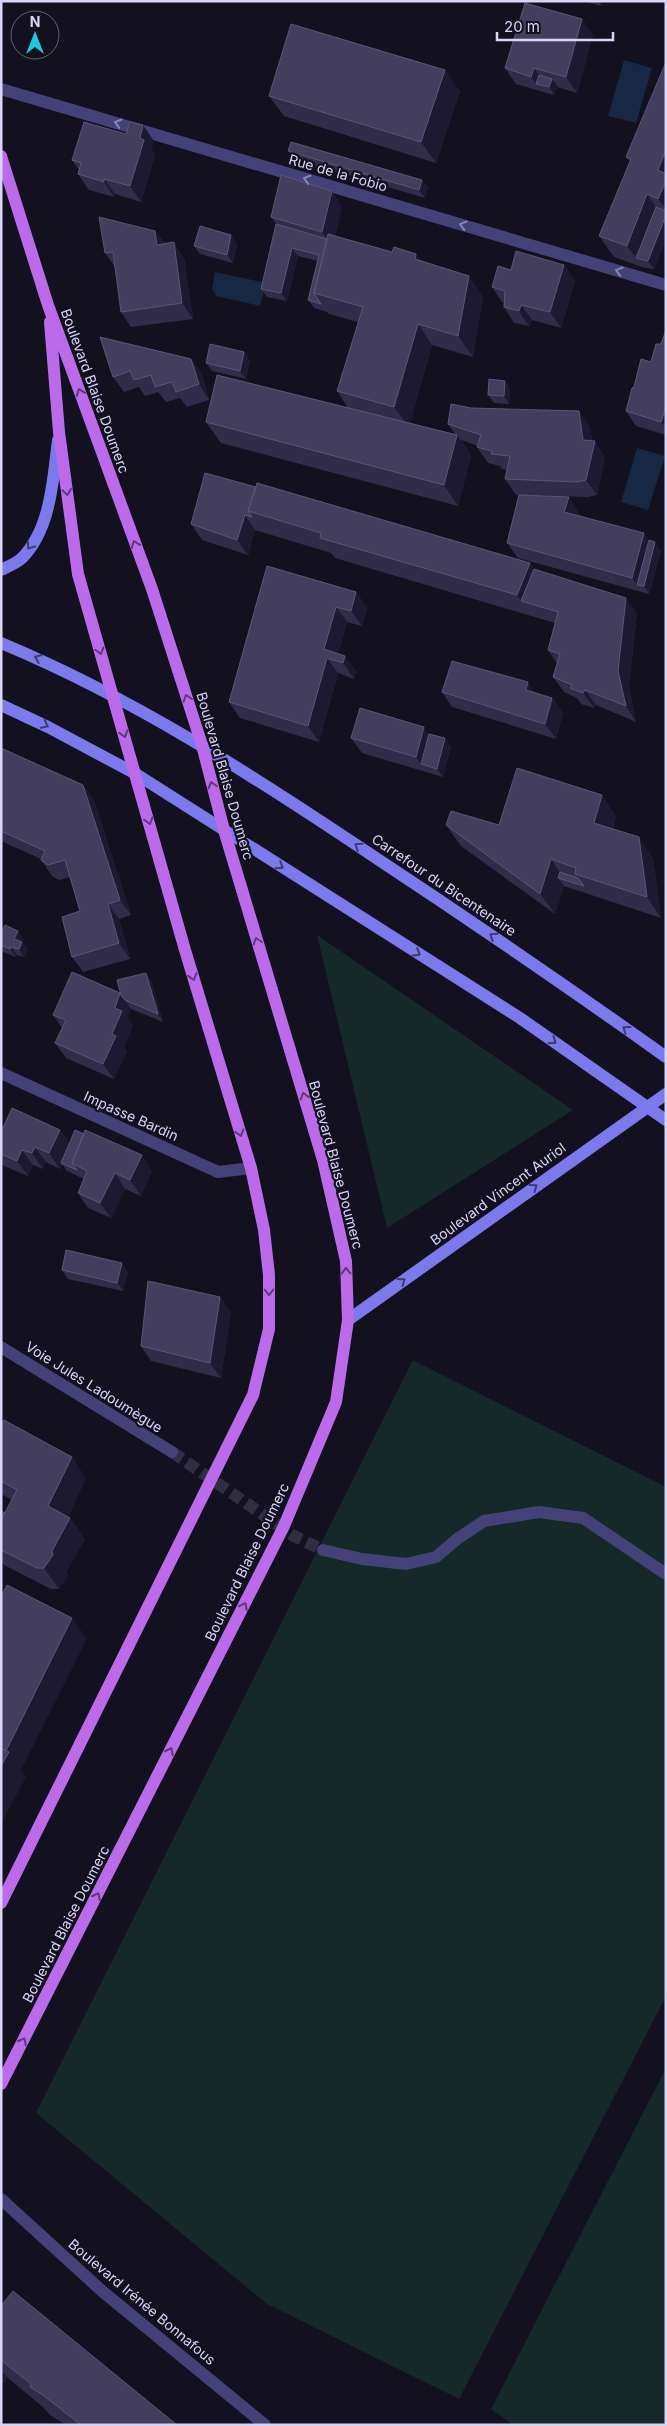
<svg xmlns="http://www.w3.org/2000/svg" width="667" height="2426" viewBox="0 0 667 2426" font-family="Inter,sans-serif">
<rect width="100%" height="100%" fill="#131020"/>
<path fill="#142928" d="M 317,935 L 573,1110 L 387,1228 Z
M 413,1360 L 666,1487 L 666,1996 L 459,2399 L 267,2304 L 36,2113 Z
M 666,2068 L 666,2425 L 513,2425 L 491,2409 Z"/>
<path fill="#162844" d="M 624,60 L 652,68 L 636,123 L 608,116 Z
M 215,272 L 266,283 L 260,306 L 216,296 L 212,289 Z
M 637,448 L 665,456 L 648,510 L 621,502 Z"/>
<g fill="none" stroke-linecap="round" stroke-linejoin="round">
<path stroke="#312e41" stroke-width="12" stroke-dasharray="12 6" stroke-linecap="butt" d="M 172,1452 L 294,1536 L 323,1550"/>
<path stroke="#444179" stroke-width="12" d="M 1,1347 L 172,1452
M 323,1550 L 362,1559 L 406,1564 L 436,1557 L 457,1539 L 484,1521 L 539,1512 L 583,1518 L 666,1574"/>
<path stroke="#444179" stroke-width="12" d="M 1,89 L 666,285
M 1,1073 L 218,1172 L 251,1168
M 1,2199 L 102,2291 L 265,2425"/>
<path stroke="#7c79ec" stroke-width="12" d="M 1,570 C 7,567 17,563 22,558 C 51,529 53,479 58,440
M 1,643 C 133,698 252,775 370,854 C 470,920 568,987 666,1057
M 1,705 L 48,727 L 136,774 L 520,1018 L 666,1120
M 348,1320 L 666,1094"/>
<path stroke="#bb6bea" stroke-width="12" d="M 1,156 L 48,305 L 152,589 L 202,745 L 224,830 L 323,1160 L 346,1261 L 348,1320 L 336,1402 L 284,1526 L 1,2084
M 1,1903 L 253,1395 L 269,1329 L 269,1275 L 264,1230 L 251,1168 L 185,950 L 78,574 L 59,432 L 50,322"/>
</g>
<path fill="#322c4b" d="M 583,1 L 602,1 L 601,6 Z
M 582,19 L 593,35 L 577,93 L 557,87 L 554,95 L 516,84 L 505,68 Z
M 666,62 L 666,239 L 654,269 L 642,267 L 614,257 L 599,236 L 630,162 L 626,157 Z
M 460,91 L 436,163 L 284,116 L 269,96 Z
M 126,134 L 154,141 L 151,150 L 155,155 L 141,202 L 115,194 L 114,197 L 89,190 L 78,174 L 79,170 L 72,160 Z
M 288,151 L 422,180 L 428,188 L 425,198 L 294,159 Z
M 342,206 L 335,236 L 392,252 L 416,254 L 421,261 L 483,297 L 473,357 L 432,345 L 410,423 L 455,434 L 448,424 L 471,408 L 590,427 L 592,441 L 605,457 L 597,495 L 588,497 L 525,495 L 579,513 L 579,515 L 649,540 L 661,551 L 649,594 L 518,558 L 507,543 L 519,495 L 516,495 L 505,479 L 507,470 L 502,469 L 500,466 L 488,463 L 477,447 L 478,446 L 461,440 L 471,456 L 458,506 L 221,443 L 206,422 L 348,408 L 337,391 L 358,322 L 329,314 L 327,312 L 314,308 L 308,300 L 318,261 L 298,256 L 287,301 L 267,297 L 261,289 L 276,224 L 271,217 Z
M 155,231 L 165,244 L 184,258 L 193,319 L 131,327 L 121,312 L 115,267 L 105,253 Z
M 237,244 L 233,263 L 200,254 L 194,246 Z
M 564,265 L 575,281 L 561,328 L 532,320 L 529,326 L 514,323 L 504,307 L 504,303 L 502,302 L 492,287 L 511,270 Z
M 666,330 L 666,435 L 636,426 L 626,411 L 634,387 L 661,344 Z
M 100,337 L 191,359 L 202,375 L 209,400 L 187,407 L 180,398 L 166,402 L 158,392 L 145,396 L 139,387 L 124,392 L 113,377 Z
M 244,352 L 250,361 L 246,379 L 212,371 L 206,363 Z
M 505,381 L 510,389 L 509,404 L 494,403 L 488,395 Z
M 205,473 L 534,569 L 637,613 L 629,686 L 636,722 L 596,705 L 594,708 L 581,704 L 577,698 L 564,692 L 553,677 L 557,663 L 548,650 L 555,623 L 335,558 L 331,553 L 255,530 L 248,555 L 202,540 L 191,524 Z
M 267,566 L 356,592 L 367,608 L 362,626 L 347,622 L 338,654 L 356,671 L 354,679 L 338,673 L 319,742 L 240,718 L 229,702 Z
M 442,692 L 535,693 L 552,698 L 563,713 L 556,739 L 452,707 Z
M 429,734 L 451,747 L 443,777 L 362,753 L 351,738 Z
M 1,748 L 83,785 L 94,800 L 131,915 L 119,919 L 130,959 L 83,972 L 72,957 L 80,911 L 70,877 L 59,880 L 52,876 L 41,860 L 41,859 L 1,841 Z
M 616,816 L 613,829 L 653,858 L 661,918 L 564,886 L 555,914 L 461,846 L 446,825 L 499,825 Z
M 1,934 L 23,939 L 22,942 L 28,950 L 24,957 L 17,955 L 16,957 L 3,952 L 1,950 Z
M 146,973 L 151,981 L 163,1022 L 131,1009 L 127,1018 L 133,1026 L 124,1047 L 127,1051 L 114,1079 L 66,1058 L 55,1043 L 62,1028 L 53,1015 L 121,995 Z
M 60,1130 L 69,1143 L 152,1171 L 141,1196 L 125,1189 L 111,1218 L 88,1208 L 78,1193 L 84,1179 L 67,1171 L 62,1164 L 60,1169 L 46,1162 L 43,1169 L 33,1165 L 28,1176 L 4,1166 L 1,1162 L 1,1132 Z
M 62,1270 L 128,1272 L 123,1291 L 68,1279 Z
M 220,1297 L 231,1312 L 221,1378 L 151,1361 L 141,1346 Z
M 1,1425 L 86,1478 L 68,1517 L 70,1518 L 85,1539 L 66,1572 L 68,1575 L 59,1589 L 51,1589 L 4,1565 L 1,1561 L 1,1511 L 5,1513 L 12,1500 L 1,1494 Z
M 1,2306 L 177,2425 L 66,2425 L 50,2415 L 44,2408 L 7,2377 L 1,2385 Z"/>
<path fill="#1e1932" d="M 598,1 L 602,1 L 601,6 Z
M 582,19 L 593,35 L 577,93 L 566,77 Z
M 534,68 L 545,84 L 536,84 L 531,77 Z
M 445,70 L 460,91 L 436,163 L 421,142 Z
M 552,79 L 558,87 L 554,95 L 549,87 Z
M 143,125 L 154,141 L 151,150 L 155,155 L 141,202 L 130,186 L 140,138 Z
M 666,150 L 666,209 L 658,199 L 658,170 Z
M 104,179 L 115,194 L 114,197 L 104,182 Z
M 422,180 L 428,188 L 425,198 L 419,190 Z
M 332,191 L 342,206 L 333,247 L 322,232 Z
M 647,194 L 661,215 L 636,258 L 627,246 Z
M 666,215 L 666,239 L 654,269 L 648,261 Z
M 155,231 L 166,246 L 157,245 Z
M 231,235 L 237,244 L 233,263 L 227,255 Z
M 174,242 L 184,258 L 193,319 L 182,303 Z
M 292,248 L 298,256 L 287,301 L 281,293 Z
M 416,254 L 430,274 L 415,259 Z
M 564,265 L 575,281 L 561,328 L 550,312 Z
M 469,276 L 483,297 L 473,357 L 458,336 Z
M 521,305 L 532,320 L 529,326 L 519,311 Z
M 418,324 L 432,345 L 409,427 L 394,407 Z
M 244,352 L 250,361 L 246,379 L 240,371 Z
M 191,359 L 202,375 L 209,400 L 199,384 Z
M 505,381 L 510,389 L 509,404 L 504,396 Z
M 666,406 L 666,428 L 661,422 Z
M 579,411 L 590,427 L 593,449 L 595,441 L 605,457 L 597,495 L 586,480 L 583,440 Z
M 457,435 L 471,456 L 458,506 L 444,485 Z
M 569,497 L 579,513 L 575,527 L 564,512 Z
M 245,515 L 255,530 L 248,555 L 237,540 Z
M 644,533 L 654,547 L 655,542 L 661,551 L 649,594 L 644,586 L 637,585 L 632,578 Z
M 530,563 L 545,584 L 521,601 L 517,595 Z
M 356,592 L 367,608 L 362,626 L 351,611 Z
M 626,598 L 637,613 L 629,686 L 636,722 L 626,706 L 618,671 Z
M 336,607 L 347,622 L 336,661 L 324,649 Z
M 345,656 L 356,671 L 354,679 L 343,663 Z
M 327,658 L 338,673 L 319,742 L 308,726 Z
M 528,682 L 539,698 L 526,690 Z
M 585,690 L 596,705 L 594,708 L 583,693 Z
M 552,698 L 563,713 L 556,739 L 545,724 Z
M 424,727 L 435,742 L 421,764 L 416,757 Z
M 445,738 L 451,747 L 443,777 L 437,769 Z
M 83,785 L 94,800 L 131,915 L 120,900 Z
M 602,795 L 616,816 L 608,844 L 594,823 Z
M 639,837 L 653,858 L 661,918 L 647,897 Z
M 551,859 L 565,880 L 558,878 L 564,886 L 555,914 L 540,894 Z
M 108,904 L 119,919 L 130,959 L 119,943 Z
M 18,931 L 23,939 L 22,942 L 28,950 L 24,957 L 19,949 L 14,939 Z
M 11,947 L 17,955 L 16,957 L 10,949 Z
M 146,973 L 151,981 L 163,1022 L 158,1014 Z
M 120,993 L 131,1009 L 127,1018 L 133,1026 L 124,1047 L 127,1051 L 114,1079 L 103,1064 L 112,1034 L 115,1008 Z
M 60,1130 L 71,1146 L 61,1163 L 62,1164 L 60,1169 L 49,1153 Z
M 35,1147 L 46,1162 L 43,1169 L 32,1153 Z
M 22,1150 L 33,1165 L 28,1176 L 17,1161 Z
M 142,1155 L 152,1171 L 141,1196 L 130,1180 Z
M 115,1173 L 125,1189 L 111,1218 L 100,1203 Z
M 122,1263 L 128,1272 L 123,1291 L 117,1283 Z
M 220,1297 L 231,1312 L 221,1378 L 210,1363 Z
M 72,1457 L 86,1478 L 63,1527 L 48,1506 Z
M 70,1518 L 85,1539 L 66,1572 L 68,1575 L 59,1589 L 44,1568 L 52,1551 Z
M 72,1618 L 87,1639 L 21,1770 L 26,1777 L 1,1824 L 1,1766 L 5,1753 Z
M 1,2369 L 7,2377 L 1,2385 Z"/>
<path fill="#443e5e" stroke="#5b5676" d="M 525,3 L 582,19 L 566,77 L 534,68 L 531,77 L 505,68 Z
M 291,24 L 445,70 L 421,142 L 269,96 Z
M 666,62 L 666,150 L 658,170 L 666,174 L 666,181 L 658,199 L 647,194 L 627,246 L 599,236 L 631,159 L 626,157 Z
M 539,75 L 552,79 L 549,87 L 536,84 Z
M 84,122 L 126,134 L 130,122 L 143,125 L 140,138 L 144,140 L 130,186 L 104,179 L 104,182 L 78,174 L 81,163 L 72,160 Z
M 291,142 L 422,180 L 419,190 L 288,151 Z
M 281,175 L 332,191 L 322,232 L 271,217 Z
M 656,207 L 666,211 L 666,215 L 648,261 L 636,258 Z
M 99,217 L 155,231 L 157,245 L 174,242 L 182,303 L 121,312 L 113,252 L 105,253 Z
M 276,224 L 327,239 L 314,293 L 321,304 L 308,300 L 319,255 L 292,248 L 281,293 L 261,289 Z
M 200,226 L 231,235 L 227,255 L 194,246 Z
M 328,234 L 392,252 L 394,247 L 416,254 L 415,259 L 469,276 L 458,336 L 418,324 L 394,407 L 337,391 L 363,307 L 314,293 Z
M 516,251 L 564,265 L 550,312 L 521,305 L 519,311 L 504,307 L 505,291 L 492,287 L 498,266 L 511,270 Z
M 666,330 L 666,406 L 661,422 L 626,411 L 632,388 L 634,387 L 641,359 L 651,362 L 656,344 L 661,344 Z
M 100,337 L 191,359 L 199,384 L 176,392 L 172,382 L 155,387 L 151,375 L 134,380 L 130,371 L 113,377 Z
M 210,344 L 244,352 L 240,371 L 206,363 Z
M 217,375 L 457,435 L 444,485 L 206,422 Z
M 489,379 L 505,381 L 504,396 L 488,395 Z
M 451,404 L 471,408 L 579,411 L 583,440 L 595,441 L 586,480 L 577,482 L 505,479 L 510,456 L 491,454 L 492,451 L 477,447 L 481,435 L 448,424 Z
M 205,473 L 256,487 L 248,511 L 252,517 L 245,515 L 237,540 L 191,524 Z
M 257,483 L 530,563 L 517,595 L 320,538 L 321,533 L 248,511 Z
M 519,495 L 569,497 L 564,512 L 644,533 L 632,578 L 507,543 Z
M 649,540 L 655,542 L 644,586 L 637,585 Z
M 267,566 L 356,592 L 351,611 L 336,607 L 324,649 L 345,656 L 343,663 L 327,658 L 308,726 L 229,702 Z
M 534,569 L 626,598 L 618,671 L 626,706 L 585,690 L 583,693 L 570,688 L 572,685 L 553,677 L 560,654 L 548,650 L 558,612 L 521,601 Z
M 452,661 L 528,682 L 526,690 L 552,698 L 545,724 L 442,692 Z
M 360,708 L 424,727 L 416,757 L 351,738 Z
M 429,734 L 445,738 L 437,769 L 421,764 Z
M 1,748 L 83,785 L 120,900 L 108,904 L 119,943 L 72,957 L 62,917 L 80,911 L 65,860 L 48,865 L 41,860 L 45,851 L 1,831 Z
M 517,768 L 602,795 L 594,823 L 639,837 L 647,897 L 575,874 L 576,868 L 551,859 L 540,894 L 446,825 L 451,811 L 499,825 Z
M 560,872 L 578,878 L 584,886 L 558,878 Z
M 5,925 L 18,931 L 14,939 L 22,942 L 19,949 L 11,947 L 10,949 L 1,945 L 1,934 Z
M 72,972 L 120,993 L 115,1008 L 122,1011 L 112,1034 L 116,1036 L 103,1064 L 55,1043 L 66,1020 L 53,1015 Z
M 146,973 L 158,1014 L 125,1000 L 121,995 L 117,980 Z
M 12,1108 L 60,1130 L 49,1153 L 35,1147 L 32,1153 L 22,1150 L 17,1161 L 1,1154 L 1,1132 Z
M 75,1130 L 84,1134 L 72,1163 L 77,1170 L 61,1163 Z
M 85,1130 L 142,1155 L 130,1180 L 115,1173 L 100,1203 L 78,1193 L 87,1171 L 72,1163 Z
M 66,1250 L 122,1263 L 117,1283 L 62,1270 Z
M 148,1281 L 220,1297 L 210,1363 L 141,1346 Z
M 4,1420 L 72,1457 L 48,1506 L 70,1518 L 52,1551 L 53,1555 L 44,1568 L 37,1568 L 1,1550 L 1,1520 L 17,1490 L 1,1481 L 1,1425 Z
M 1,1511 L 5,1513 L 1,1520 Z
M 7,1585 L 72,1618 L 6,1751 L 1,1748 L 1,1597 Z
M 1,1748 L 9,1752 L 1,1766 Z
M 13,2291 L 177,2425 L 81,2425 L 43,2395 L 30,2387 L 31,2384 L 1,2360 L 1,2306 Z"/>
<defs><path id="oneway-chevron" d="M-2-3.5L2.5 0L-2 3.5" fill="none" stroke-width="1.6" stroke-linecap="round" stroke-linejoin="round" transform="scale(1.25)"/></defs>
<g stroke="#8784b3">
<use href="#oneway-chevron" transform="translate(118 123) rotate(-164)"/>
<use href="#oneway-chevron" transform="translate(307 179) rotate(-164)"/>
<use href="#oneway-chevron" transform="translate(463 225) rotate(-164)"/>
<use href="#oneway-chevron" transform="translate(619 271) rotate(-164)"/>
</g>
<g stroke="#5f397b">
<use href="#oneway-chevron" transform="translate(80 392) rotate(-110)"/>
<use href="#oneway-chevron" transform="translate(67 492) rotate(82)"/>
<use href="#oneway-chevron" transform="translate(135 544) rotate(-110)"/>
<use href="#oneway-chevron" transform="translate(100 651) rotate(74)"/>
<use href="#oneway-chevron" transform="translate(187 698) rotate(-108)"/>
<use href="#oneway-chevron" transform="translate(124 734) rotate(74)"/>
<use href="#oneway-chevron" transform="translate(212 785) rotate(-105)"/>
<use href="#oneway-chevron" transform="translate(149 821) rotate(74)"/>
<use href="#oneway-chevron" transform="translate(257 941) rotate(-108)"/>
<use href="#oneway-chevron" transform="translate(193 977) rotate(73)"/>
<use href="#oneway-chevron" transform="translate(304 1096) rotate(-107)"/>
<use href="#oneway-chevron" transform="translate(240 1133) rotate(73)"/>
<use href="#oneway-chevron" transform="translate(346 1271) rotate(-92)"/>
<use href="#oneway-chevron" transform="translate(269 1292) rotate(90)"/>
<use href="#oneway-chevron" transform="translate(244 1606) rotate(-63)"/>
<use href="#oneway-chevron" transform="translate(170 1751) rotate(-63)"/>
<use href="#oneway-chevron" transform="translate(97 1896) rotate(-63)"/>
<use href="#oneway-chevron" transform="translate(23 2041) rotate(-63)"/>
</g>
<g stroke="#3d3a72">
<use href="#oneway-chevron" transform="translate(30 546) rotate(124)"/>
<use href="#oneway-chevron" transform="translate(38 658) rotate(-157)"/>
<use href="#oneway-chevron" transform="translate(45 725) rotate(26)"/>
<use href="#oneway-chevron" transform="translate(358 846) rotate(-146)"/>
<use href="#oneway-chevron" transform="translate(280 866) rotate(33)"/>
<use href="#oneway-chevron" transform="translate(493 936) rotate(-146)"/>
<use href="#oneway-chevron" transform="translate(417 953) rotate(32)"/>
<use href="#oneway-chevron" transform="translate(626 1029) rotate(-144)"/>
<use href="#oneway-chevron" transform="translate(553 1041) rotate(35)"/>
<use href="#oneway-chevron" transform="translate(534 1187) rotate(-36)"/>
<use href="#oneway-chevron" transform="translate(402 1281) rotate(-36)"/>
</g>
<g text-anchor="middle" stroke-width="4.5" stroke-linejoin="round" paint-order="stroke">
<g font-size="14" fill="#d9d5f9" stroke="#131020">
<text transform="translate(338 173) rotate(16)" y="5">Rue de la Fobio</text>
<text transform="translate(95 391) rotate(70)" y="5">Boulevard Blaise Doumerc</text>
<text transform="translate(225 776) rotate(74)" y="5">Boulevard Blaise Doumerc</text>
<text transform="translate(444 885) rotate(34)" y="5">Carrefour du Bicentenaire</text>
<text transform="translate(131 1116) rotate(24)" y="5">Impasse Bardin</text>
<text transform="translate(336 1165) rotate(75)" y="5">Boulevard Blaise Doumerc</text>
<text transform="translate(498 1194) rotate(-36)" y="5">Boulevard Vincent Auriol</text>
<text transform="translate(94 1387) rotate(32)" y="5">Voie Jules Ladoumègue</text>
<text transform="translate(247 1562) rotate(-64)" y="5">Boulevard Blaise Doumerc</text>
<text transform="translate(66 1924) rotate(-63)" y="5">Boulevard Blaise Doumerc</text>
<text transform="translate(142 2302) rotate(40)" y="5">Boulevard Irénée Bonnafous</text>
</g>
</g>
<rect width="667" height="2426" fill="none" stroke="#d9d5f9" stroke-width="5"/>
<g transform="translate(35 35)"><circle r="24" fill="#131020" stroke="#625f77"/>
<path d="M0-4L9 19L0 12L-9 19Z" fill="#1fc8db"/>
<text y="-8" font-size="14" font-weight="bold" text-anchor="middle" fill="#d9d5f9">N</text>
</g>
<path d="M497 32v8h116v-8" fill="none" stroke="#d9d5f9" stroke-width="2.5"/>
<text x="504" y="32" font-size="15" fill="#d9d5f9" stroke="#131020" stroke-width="4" paint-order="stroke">20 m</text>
</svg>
